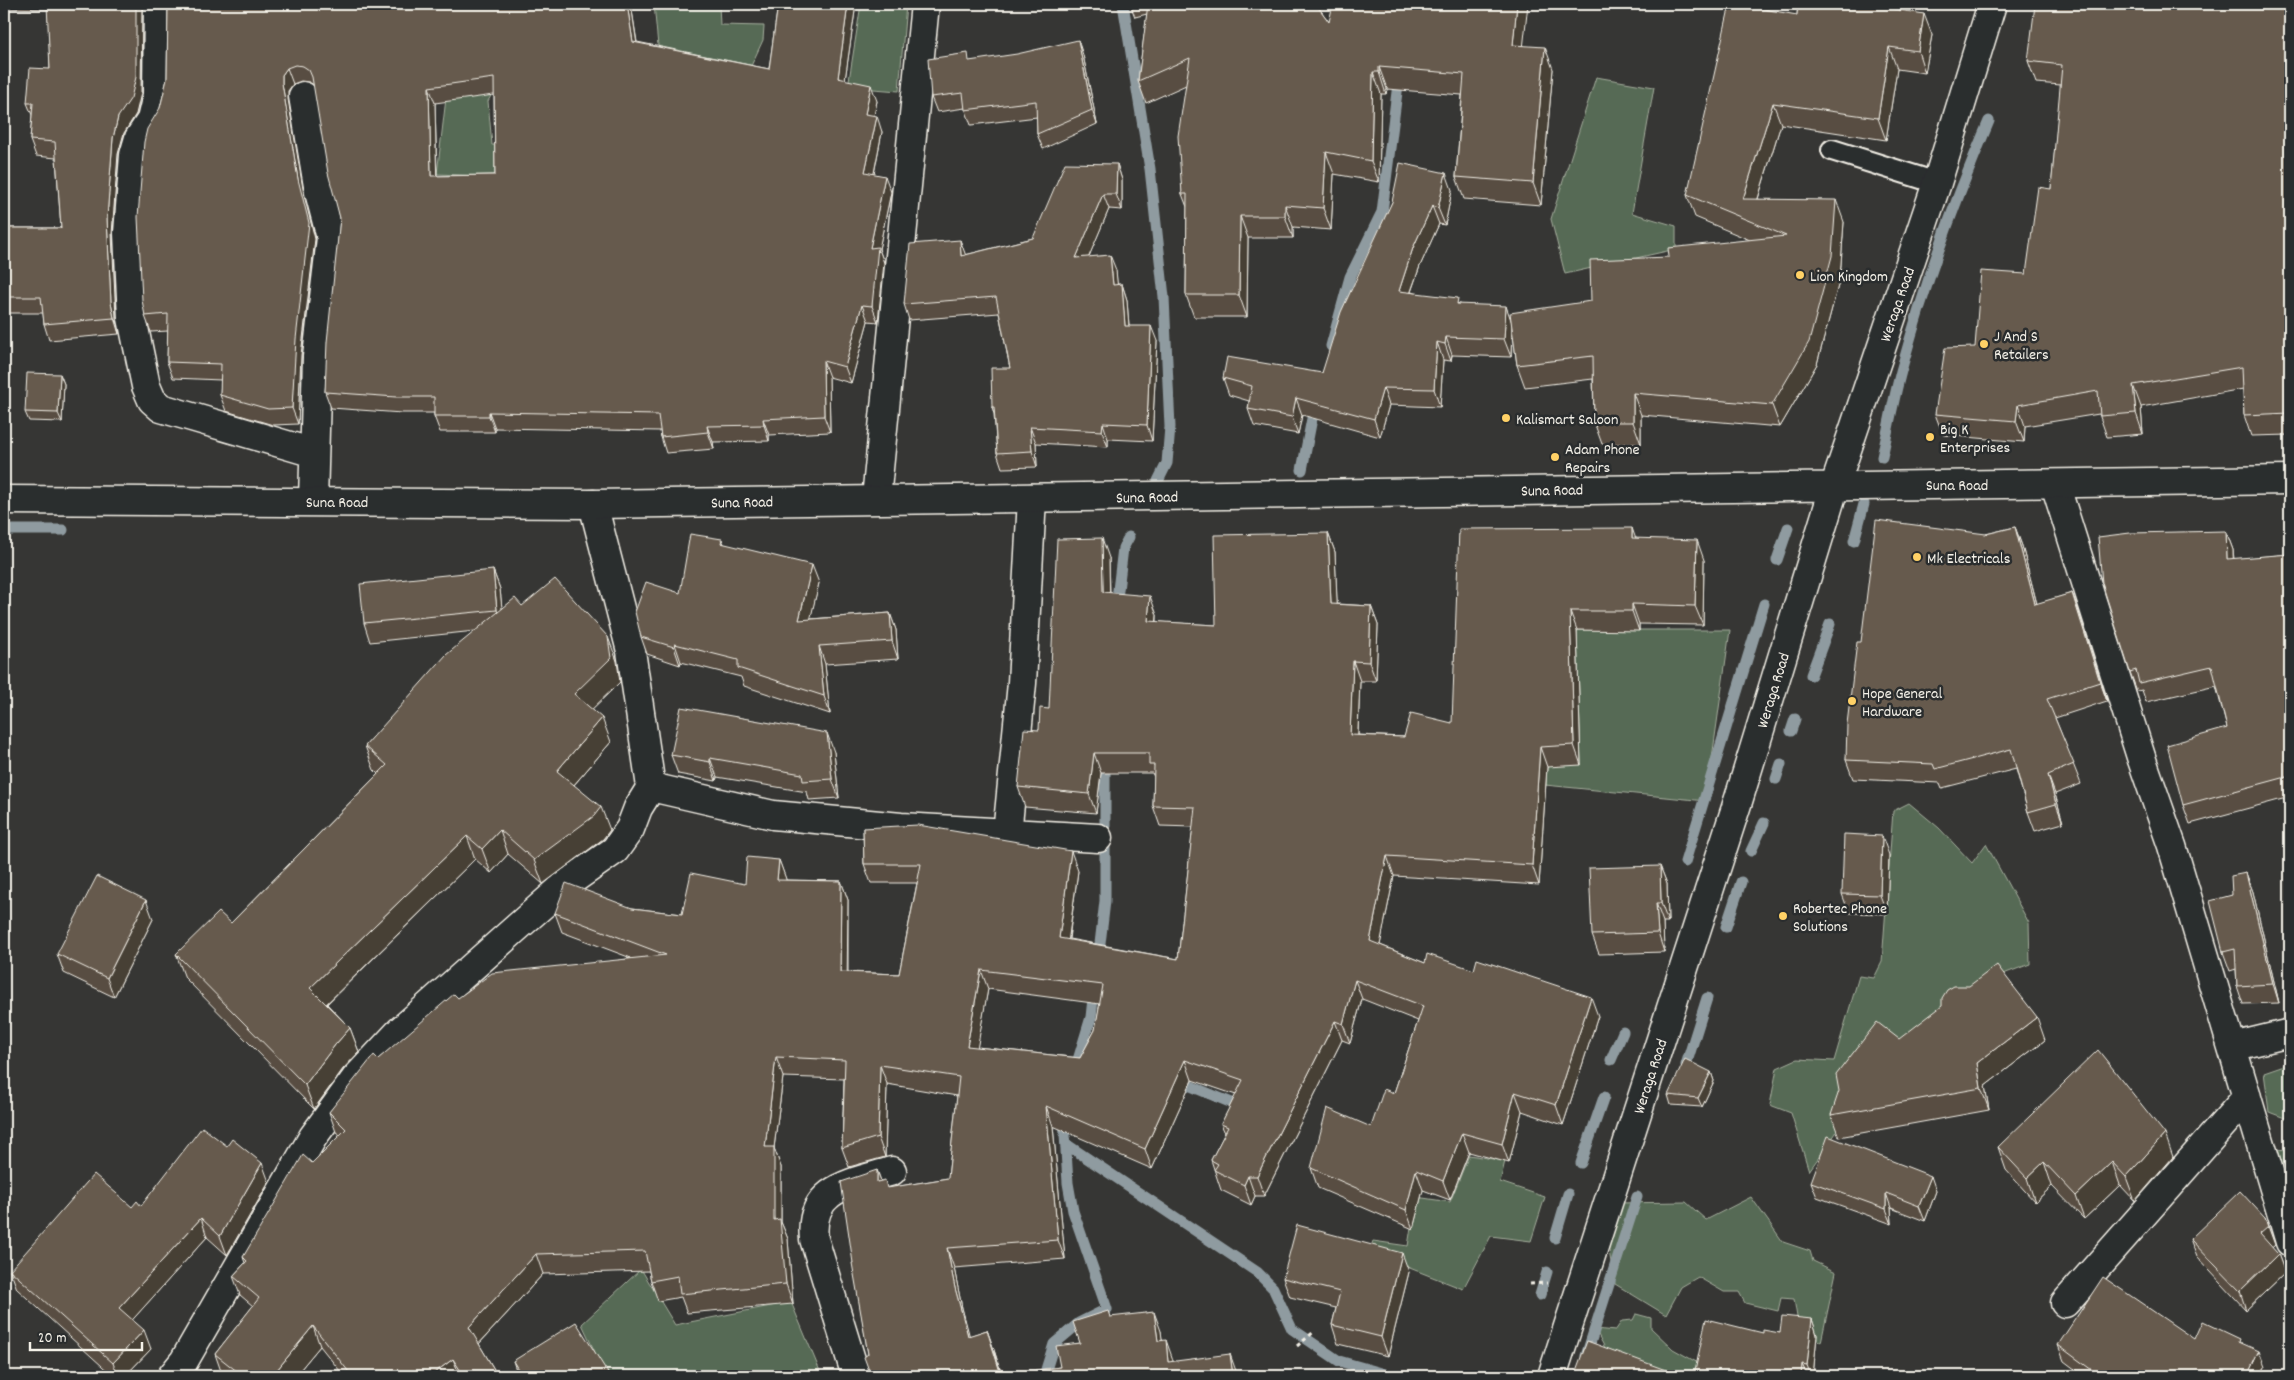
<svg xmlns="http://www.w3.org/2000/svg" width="2294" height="1380" viewBox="0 0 2294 1380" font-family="Dekko,sans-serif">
<rect width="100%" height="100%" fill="#363634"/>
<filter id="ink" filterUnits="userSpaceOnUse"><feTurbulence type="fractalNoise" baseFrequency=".02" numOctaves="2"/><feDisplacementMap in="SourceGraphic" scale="10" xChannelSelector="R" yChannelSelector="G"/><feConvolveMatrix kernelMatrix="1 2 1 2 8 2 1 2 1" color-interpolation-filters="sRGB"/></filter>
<g filter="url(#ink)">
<path fill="#566a54" stroke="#a5ae9e" d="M 654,4 L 719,4 L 720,25 L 764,26 L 763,40 L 751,66 L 659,56 Z
M 861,4 L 906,4 L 899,91 L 848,87 Z
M 1596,77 L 1654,87 L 1632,213 L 1676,226 L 1676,249 L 1565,274 L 1551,219 Z
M 447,90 L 492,94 L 488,101 L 492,145 L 519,146 L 516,177 L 437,174 Z
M 1546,630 L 1730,630 L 1706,801 L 1535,784 Z
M 1909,803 L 1939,828 L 1972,863 L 1986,844 L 2029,923 L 2030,964 L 1998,976 L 1844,1109 L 1836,1133 L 1809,1171 L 1791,1113 L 1770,1105 L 1777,1068 L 1797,1059 L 1834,1061 L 1859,976 L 1874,978 L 1882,962 L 1893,811 Z
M 2290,1063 L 2290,1120 L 2269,1112 L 2264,1072 Z
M 2290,1149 L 2290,1196 L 2274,1150 Z
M 1469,1155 L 1505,1161 L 1500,1182 L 1545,1197 L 1531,1241 L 1491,1236 L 1463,1289 L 1369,1252 L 1373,1241 L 1408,1246 L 1416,1197 L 1450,1202 Z
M 1751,1197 L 1783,1242 L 1810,1251 L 1813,1261 L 1836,1272 L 1821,1342 L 1799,1329 L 1794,1299 L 1781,1298 L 1778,1311 L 1745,1303 L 1739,1292 L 1724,1292 L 1698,1277 L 1681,1287 L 1666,1315 L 1615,1284 L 1607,1240 L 1617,1203 L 1686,1202 L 1706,1220 Z
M 641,1269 L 675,1325 L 791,1302 L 822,1376 L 606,1376 L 582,1324 Z
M 1636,1314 L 1651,1318 L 1651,1328 L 1673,1349 L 1718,1374 L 1765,1376 L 1639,1376 L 1614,1365 L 1595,1329 L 1615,1331 L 1622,1321 L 1633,1320 Z"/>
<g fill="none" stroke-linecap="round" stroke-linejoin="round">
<path stroke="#8f9ba0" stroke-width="11" d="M 1123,4 L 1150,169 L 1164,297 L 1170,427 L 1167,463 L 1158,481
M 1331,346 L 1350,277 L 1382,212 L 1399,76
M 1882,457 C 1889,426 1894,395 1903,364 C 1926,281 1955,200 1989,121
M 1302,470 L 1315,403
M 5,530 L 63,530
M 1854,541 L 1864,504
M 1777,560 L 1788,528
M 1116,607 L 1123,548 L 1129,537
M 1811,675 L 1830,624
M 1791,731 L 1795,719
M 1776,779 L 1781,764
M 1751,851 L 1764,823
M 1685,862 L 1764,604
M 1726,927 L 1741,882
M 1098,961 L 1105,901 L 1105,760
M 1611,1060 L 1623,1032
M 1686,1065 L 1707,998
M 1074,1073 L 1091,1017 L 1094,989
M 1176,1080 L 1244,1108
M 1066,1144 L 1257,1272 L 1273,1288 L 1292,1329 L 1339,1361 L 1392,1376
M 1581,1163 L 1604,1097
M 1555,1238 L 1568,1194
M 1540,1295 L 1547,1272
M 1586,1356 L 1637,1197
M 1044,1376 L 1054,1344 L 1079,1323 L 1107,1309 L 1073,1211 L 1068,1183 L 1064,1118"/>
<defs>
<path id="service" d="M 1832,150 L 1937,183"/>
<path id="minor" d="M 158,4 L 157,95 L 151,120 L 139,138 L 134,155 L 128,233 L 132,318 L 146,386 L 152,400 L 161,408 L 314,453
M 303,96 L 319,192 L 331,238 L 317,357 L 313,501
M 2055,484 L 2142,760 L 2172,846 L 2290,1242
M 876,499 L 925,4
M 651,787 L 773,815 L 901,827 L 1098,838
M 1007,834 L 1022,683 L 1032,498
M 2232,1047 L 2290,1033
M 2065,1303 L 2247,1097
M 172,1376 L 184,1361 L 313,1137 L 356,1078 L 400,1031 L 513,931 L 565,885 L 615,850 L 630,829 L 638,808 L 651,787 L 631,651 L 593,504
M 856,1376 L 814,1239 C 808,1187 853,1183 892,1171"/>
<path id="tertiary" d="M 4,500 L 593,504 L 2290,480
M 1552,1376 L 1739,798 L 1835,485 L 1937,183 L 1992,4"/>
</defs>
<use href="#service" stroke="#f4f1e8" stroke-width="24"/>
<use href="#minor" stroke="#f4f1e8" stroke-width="31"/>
<use href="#tertiary" stroke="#f4f1e8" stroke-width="31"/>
<path stroke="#f4f1e8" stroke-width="3" stroke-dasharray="4 4" stroke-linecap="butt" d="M 1530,1284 L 1547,1283
M 1297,1346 L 1315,1331"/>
<use href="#service" stroke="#2a2d2e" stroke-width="20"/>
<use href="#minor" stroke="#2a2d2e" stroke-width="28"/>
<use href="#tertiary" stroke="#2a2d2e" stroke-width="28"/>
</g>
<path fill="#584d42" stroke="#f4f1e8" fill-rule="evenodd" d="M 4,4 L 142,4 L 141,93 L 136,114 L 124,133 L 118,154 L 112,234 L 116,319 L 119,334 L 49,340 L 44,324 L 43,313 L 4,313 L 4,228 L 61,228 L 56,158 L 36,156 L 30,140 L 32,115 L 27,103 L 50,69 L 48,9 L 4,8 Z
M 168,4 L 631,4 L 637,42 L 769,69 L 778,4 L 856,4 L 845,80 L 877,101 L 874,116 L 882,132 L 874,174 L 891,192 L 879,249 L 884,263 L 878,322 L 868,321 L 851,383 L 829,377 L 830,432 L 769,435 L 769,441 L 713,442 L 714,449 L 666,453 L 661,437 L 660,431 L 495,428 L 495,432 L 440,432 L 434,416 L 434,413 L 402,413 L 331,408 L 325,392 L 340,218 L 314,85 L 309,82 L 301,81 L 293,84 L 288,91 L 288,99 L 304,195 L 315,239 L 301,355 L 298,424 L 273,425 L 226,411 L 220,395 L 221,380 L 173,378 L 167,362 L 168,331 L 151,332 L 145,316 L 160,108 L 167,79 ZM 494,95 L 495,175 L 437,176 L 435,103 Z
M 1130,4 L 1316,4 L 1329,22 L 1523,45 L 1553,69 L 1541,205 L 1464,199 L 1456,177 L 1462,95 L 1387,89 L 1386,94 L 1381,94 L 1379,182 L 1334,174 L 1331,230 L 1293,227 L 1293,238 L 1248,238 L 1247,317 L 1194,317 L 1186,295 L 1187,207 L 1182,194 L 1186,85 L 1146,103 L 1138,81 L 1147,14 L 1135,17 Z
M 1798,4 L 1908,4 L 1906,11 L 1932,35 L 1925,73 L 1897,69 L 1886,140 L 1781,124 L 1758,199 L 1844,222 L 1840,278 L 1817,364 L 1780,427 L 1641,415 L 1641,444 L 1602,444 L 1594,422 L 1593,379 L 1525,387 L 1517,365 L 1512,328 L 1511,357 L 1452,355 L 1451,361 L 1443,360 L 1440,407 L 1389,405 L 1380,437 L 1302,415 L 1298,434 L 1254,426 L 1248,409 L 1249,401 L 1229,395 L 1223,378 L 1322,373 L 1392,202 L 1452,190 L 1445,225 L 1439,224 L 1420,266 L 1411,292 L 1460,304 L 1511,320 L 1591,301 L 1669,257 L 1750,240 L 1695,217 L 1687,195 L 1797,15 Z
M 2290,4 L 2290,435 L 2251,436 L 2244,415 L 2243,389 L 2141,407 L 2143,434 L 2107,437 L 2099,414 L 2025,426 L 2024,442 L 1943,435 L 1935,414 L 1975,347 L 2026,274 L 2051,189 L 2061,85 L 2036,83 L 2028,61 L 2052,7 Z
M 1083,55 L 1097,124 L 1043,149 L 1037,134 L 1037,117 L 971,125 L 965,108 L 937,112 L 931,97 L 971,61 Z
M 1117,164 L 1122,180 L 1122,210 L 1109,209 L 1089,256 L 1116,270 L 1117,284 L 1122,284 L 1127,300 L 1129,326 L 1157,341 L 1152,441 L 1108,439 L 1108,447 L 1036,443 L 1037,467 L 1002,468 L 997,453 L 994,414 L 992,407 L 1010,368 L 999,313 L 909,320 L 904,304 L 960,240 L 965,255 L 1033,238 Z
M 60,374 L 64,384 L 62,422 L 29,421 L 25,412 Z
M 2015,527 L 2022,546 L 2037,604 L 2072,593 L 2079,612 L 2107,701 L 2055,718 L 2081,784 L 2055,794 L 2063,823 L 2035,831 L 2028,812 L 2016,769 L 1942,788 L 1940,783 L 1853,779 L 1846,760 L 1861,642 L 1986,534 Z
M 2226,531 L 2233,550 L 2234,559 L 2290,554 L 2290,797 L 2190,824 L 2183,805 L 2227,728 L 2216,686 L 2146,702 L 2142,690 L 2137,691 L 2130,672 Z
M 1328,533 L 1335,552 L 1337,604 L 1371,606 L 1378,625 L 1376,681 L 1360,681 L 1358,735 L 1404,737 L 1452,723 L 1636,538 L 1704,560 L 1703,625 L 1639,624 L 1639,631 L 1577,630 L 1581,765 L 1547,767 L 1539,885 L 1394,876 L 1380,945 L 1425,963 L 1598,1016 L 1563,1125 L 1522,1111 L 1509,1163 L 1469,1152 L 1450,1200 L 1423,1190 L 1413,1229 L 1318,1188 L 1311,1168 L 1371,1127 L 1394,1093 L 1418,1021 L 1362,999 L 1350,1043 L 1342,1040 L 1264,1196 L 1255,1196 L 1251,1205 L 1221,1190 L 1211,1160 L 1225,1133 L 1221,1124 L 1236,1095 L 1192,1080 L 1152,1169 L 1053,1126 L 1065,1259 L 954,1268 L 962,1308 L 969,1336 L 987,1330 L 994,1350 L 1002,1375 L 1060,1367 L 1080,1343 L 1110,1317 L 1161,1331 L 1162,1341 L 1173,1360 L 1173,1362 L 1237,1374 L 1238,1376 L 871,1376 L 868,1354 L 853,1263 L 877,1170 L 881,1181 L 888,1188 L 948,1178 L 957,1096 L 887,1084 L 885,1157 L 849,1167 L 842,1148 L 844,1079 L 783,1077 L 774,1148 L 781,1167 L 781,1222 L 788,1239 L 793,1304 L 687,1313 L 681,1297 L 658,1301 L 651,1281 L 649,1271 L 543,1274 L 479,1344 L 498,1376 L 344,1376 L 320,1346 L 295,1376 L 225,1376 L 222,1374 L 215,1354 L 253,1306 L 240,1295 L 233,1276 L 245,1263 L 243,1257 L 312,1163 L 340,1135 L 336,1132 L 329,1112 L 378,1059 L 458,998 L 631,958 L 562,932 L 555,913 L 632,908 L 682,914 L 745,884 L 779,860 L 786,880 L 841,881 L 848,900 L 848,972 L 899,974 L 917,883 L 871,883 L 864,864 L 863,828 L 1078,871 L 1069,939 L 1178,959 L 1193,827 L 1160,826 L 1153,806 L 1154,777 L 1152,773 L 1101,773 L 1096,813 L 1025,807 L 1018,787 L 1039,730 L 1049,709 L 1109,558 L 1110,593 L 1157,615 L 1157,622 L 1216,625 ZM 988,989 L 1100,1004 L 1095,1030 L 1080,1058 L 977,1047 Z
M 722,539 L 724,544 L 819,583 L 810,619 L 890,613 L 896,630 L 898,659 L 825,664 L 830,714 L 744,686 L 741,677 L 681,662 L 680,665 L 647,654 L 641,637 L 680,593 Z
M 493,570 L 500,589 L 502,609 L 522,606 L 617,661 L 620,682 L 592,709 L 611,742 L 574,785 L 610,830 L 603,839 L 543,884 L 508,854 L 491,873 L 475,859 L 327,1004 L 350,1028 L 359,1052 L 343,1069 L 314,1109 L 185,978 L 176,954 L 231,923 L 378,774 L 374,770 L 365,746 L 475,631 L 370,642 L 364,623 Z
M 834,752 L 839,798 L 809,800 L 807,792 L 717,777 L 716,781 L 678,774 L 671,755 Z
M 1889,855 L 1887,914 L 1849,913 L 1842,894 Z
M 1660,866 L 1667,884 L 1668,922 L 1663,922 L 1664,952 L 1599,954 L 1592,935 Z
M 2246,873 L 2253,892 L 2279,1003 L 2243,1004 L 2237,986 L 2236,969 L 2230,971 L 2223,952 L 2232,895 Z
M 153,919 L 114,997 L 64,973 L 57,954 Z
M 1899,1039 L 2045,1040 L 1985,1086 L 1989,1110 L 1839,1137 L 1831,1115 Z
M 1711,1072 L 1714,1081 L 1702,1107 L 1671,1105 L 1668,1095 Z
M 1998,1147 L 2173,1157 L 2135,1201 L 2120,1185 L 2084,1219 L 2052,1186 L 2035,1202 L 2006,1170 Z
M 269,1182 L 227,1255 L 207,1237 L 132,1320 L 151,1349 L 125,1376 L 113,1376 L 17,1289 L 10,1270 L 132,1207 Z
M 1811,1182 L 1936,1191 L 1925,1221 L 1891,1208 L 1892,1224 L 1817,1197 Z
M 2265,1218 L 2275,1245 L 2272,1248 L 2278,1254 L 2285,1273 L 2246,1310 L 2197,1257 L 2190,1239 Z
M 1409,1272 L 1388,1356 L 1338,1344 L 1332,1325 L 1336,1308 L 1290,1297 L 1283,1278 Z
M 1812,1319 L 1817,1335 L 1813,1376 L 1694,1376 L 1763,1333 L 1780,1333 Z
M 2194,1339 L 2242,1343 L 2265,1367 L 2260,1376 L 2084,1376 L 2064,1361 L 2058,1345 Z
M 513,1361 L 608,1373 L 609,1376 L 518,1376 Z"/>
<path fill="#473f36" stroke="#f4f1e8" d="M 136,4 L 142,4 L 141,93 L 136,114 L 124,133 L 118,154 L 112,234 L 116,319 L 119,334 L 114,318 L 111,303 L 107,218 L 113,138 L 118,117 Z
M 627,4 L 631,4 L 639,58 L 633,42 Z
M 848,4 L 856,4 L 843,94 L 838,78 Z
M 1517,4 L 1528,4 L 1521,67 L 1513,45 Z
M 1895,4 L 1908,4 L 1902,30 L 1894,9 Z
M 1924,14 L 1932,35 L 1925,73 L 1918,51 Z
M 1078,40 L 1083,55 L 1097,124 L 1092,110 Z
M 1545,47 L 1553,69 L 1541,205 L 1533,183 Z
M 1889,47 L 1897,69 L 1886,140 L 1878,118 Z
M 1379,67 L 1387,89 L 1386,94 L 1379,72 Z
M 287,68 L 293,84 L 288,91 L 288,99 L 304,195 L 315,239 L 301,355 L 298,424 L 292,408 L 298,179 L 282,83 L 282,75 Z
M 1373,72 L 1381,94 L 1379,182 L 1371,161 Z
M 871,85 L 877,101 L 871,130 L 865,114 Z
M 429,87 L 435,103 L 437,192 L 431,176 Z
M 1773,103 L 1781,124 L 1751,221 L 1743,199 Z
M 877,116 L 882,132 L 871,188 L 865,172 Z
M 1326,152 L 1334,174 L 1331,230 L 1323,208 Z
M 1117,164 L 1122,180 L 1122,210 L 1116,194 Z
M 1446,173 L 1452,190 L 1445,225 L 1438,208 Z
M 885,176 L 891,192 L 879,249 L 884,263 L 878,322 L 872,306 L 870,248 Z
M 1103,194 L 1109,209 L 1082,273 L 1076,258 Z
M 1836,200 L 1844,222 L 1840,278 L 1817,364 L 1780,427 L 1772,405 Z
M 1285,205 L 1293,227 L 1293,238 L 1285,216 Z
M 1432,206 L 1439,224 L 1420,266 L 1405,308 L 1399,291 L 1413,248 Z
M 1240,216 L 1248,238 L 1247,317 L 1239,295 Z
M 960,240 L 966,256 L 961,256 Z
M 1110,255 L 1116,270 L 1119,300 L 1113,285 Z
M 1122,284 L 1127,300 L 1130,342 L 1125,326 Z
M 862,305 L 868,321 L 851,383 L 845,367 Z
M 1506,306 L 1512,323 L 1511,357 L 1504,339 Z
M 1151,326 L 1157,341 L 1152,441 L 1147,425 Z
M 1446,337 L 1452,355 L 1451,361 L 1445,344 Z
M 1437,342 L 1443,360 L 1440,407 L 1434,389 Z
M 823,361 L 829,377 L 830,432 L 824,416 Z
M 60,374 L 64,384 L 62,422 L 58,413 Z
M 2133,385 L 2141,407 L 2143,434 L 2136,413 Z
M 1383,388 L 1389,405 L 1380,437 L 1374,419 Z
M 1633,393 L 1641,415 L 1641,444 L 1633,422 Z
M 1296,398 L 1302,415 L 1298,434 L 1292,417 Z
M 2018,405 L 2025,426 L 2024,442 L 2016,421 Z
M 489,412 L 495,428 L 495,432 L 489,416 Z
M 763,419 L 769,435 L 769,441 L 764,425 Z
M 1103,423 L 1108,439 L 1108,447 L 1102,431 Z
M 707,426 L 713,442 L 714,449 L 708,432 Z
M 1030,427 L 1036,443 L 1037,467 L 1032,451 Z
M 2015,527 L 2022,546 L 2042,624 L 2035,604 Z
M 1632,528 L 1639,548 L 1632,538 Z
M 2226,531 L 2233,550 L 2234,578 L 2227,559 Z
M 1328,533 L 1335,552 L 1338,623 L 1331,604 Z
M 1102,538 L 1109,558 L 1110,612 L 1103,592 Z
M 1697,540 L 1704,560 L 1703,625 L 1695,606 Z
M 812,565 L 819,583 L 806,638 L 799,620 Z
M 493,570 L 500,589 L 504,628 L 497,610 Z
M 2072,593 L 2079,612 L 2107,701 L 2100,682 Z
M 1150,596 L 1157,615 L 1155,641 L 1148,621 Z
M 1632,604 L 1639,624 L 1639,631 L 1632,611 Z
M 1371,606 L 1378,625 L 1376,681 L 1369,662 Z
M 1570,611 L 1577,630 L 1581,765 L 1574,745 Z
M 890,613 L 896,630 L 898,659 L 892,641 Z
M 608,637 L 617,661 L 620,682 L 583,718 L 574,694 Z
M 675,644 L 681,662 L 680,665 L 674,647 Z
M 819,646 L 825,664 L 830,714 L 824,696 Z
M 1353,661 L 1360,681 L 1357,755 L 1350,735 Z
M 602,718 L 611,742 L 566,794 L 557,771 Z
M 827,733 L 834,752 L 839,798 L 832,779 Z
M 1540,747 L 1547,767 L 1539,885 L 1532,865 Z
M 1094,753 L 1101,773 L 1096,813 L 1089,794 Z
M 710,758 L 717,777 L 716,781 L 710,762 Z
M 2048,775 L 2055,794 L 2063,823 L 2056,804 Z
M 601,807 L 610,830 L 603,839 L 543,884 L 534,860 Z
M 500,830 L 508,854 L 491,873 L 482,849 Z
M 467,836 L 475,859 L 319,1011 L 310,988 Z
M 1882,836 L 1889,855 L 1887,914 L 1880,895 Z
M 1071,851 L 1078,871 L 1066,957 L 1059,938 Z
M 1387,856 L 1394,876 L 1377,960 L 1370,941 Z
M 779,860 L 786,879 L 784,899 L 777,880 Z
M 1660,866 L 1667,884 L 1668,922 L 1661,903 Z
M 2246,873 L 2253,892 L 2279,1003 L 2273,984 Z
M 841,881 L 848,900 L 847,991 L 840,972 Z
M 146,900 L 153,919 L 114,997 L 107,978 Z
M 1656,903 L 1663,922 L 1664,952 L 1658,933 Z
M 981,970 L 988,989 L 974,1066 L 967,1046 Z
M 1355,980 L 1362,999 L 1350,1043 L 1343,1024 Z
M 1591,997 L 1598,1016 L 1563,1125 L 1556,1105 Z
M 2037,1017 L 2045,1040 L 1985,1086 L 1989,1110 L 1981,1088 L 1977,1063 Z
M 1335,1021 L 1342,1040 L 1264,1196 L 1257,1176 Z
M 350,1028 L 359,1052 L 343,1069 L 314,1109 L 305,1085 L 335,1045 Z
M 776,1057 L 783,1077 L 774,1148 L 781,1167 L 781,1222 L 788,1239 L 793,1304 L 786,1284 L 774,1220 L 765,1147 Z
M 1185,1060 L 1192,1080 L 1152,1169 L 1145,1149 Z
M 880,1065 L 887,1084 L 885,1157 L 878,1137 Z
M 1711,1072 L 1714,1081 L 1702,1107 L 1698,1098 Z
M 1515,1092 L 1522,1111 L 1509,1163 L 1502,1144 Z
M 1046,1106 L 1053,1126 L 1065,1259 L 1058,1240 Z
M 1462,1133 L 1469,1152 L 1450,1200 L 1443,1181 Z
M 2165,1134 L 2173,1157 L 2135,1201 L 2126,1177 Z
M 2044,1162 L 2052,1186 L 2035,1202 L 2027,1178 Z
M 2112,1162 L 2120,1185 L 2084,1219 L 2076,1196 Z
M 262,1163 L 269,1182 L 227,1255 L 220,1236 Z
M 877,1170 L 884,1190 L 877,1182 Z
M 1416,1170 L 1423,1190 L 1413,1229 L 1406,1210 Z
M 1248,1176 L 1255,1196 L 1251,1205 L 1244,1185 Z
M 1931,1176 L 1936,1191 L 1925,1221 L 1919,1206 Z
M 1886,1193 L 1891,1208 L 1892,1224 L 1886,1209 Z
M 201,1218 L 207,1237 L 126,1327 L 119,1308 Z
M 2265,1218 L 2275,1245 L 2266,1253 L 2260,1234 Z
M 947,1248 L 954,1268 L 962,1308 L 975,1356 L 968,1336 L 955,1288 Z
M 1402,1253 L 1409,1272 L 1388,1356 L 1381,1337 Z
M 536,1254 L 543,1274 L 476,1347 L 469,1327 Z
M 2278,1254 L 2285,1273 L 2246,1310 L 2240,1291 Z
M 1154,1312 L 1161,1331 L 1165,1361 L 1158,1341 Z
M 1812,1319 L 1817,1335 L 1813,1376 L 1811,1376 L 1807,1365 Z
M 4,1321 L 8,1331 L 4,1334 Z
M 313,1326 L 320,1346 L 295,1376 L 272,1376 Z
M 144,1330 L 151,1349 L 125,1376 L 118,1376 L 113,1363 Z
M 987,1330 L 994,1350 L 1002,1376 L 1001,1376 Z
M 1166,1340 L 1173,1360 L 1175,1376 L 1168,1362 Z
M 2259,1351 L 2265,1367 L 2260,1376 L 2247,1376 Z
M 1230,1354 L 1237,1374 L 1238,1376 L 1233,1376 Z
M 453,1359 L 460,1376 L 430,1376 Z
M 1802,1364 L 1807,1376 L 1801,1376 Z"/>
<path fill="#665a4d" stroke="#f4f1e8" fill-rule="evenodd" d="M 47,4 L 136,4 L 136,77 L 131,98 L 118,117 L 113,138 L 107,218 L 111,303 L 114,318 L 44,324 L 41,297 L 4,297 L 4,228 L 61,228 L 55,142 L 30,140 L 33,103 L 27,103 L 30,68 L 50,69 Z
M 168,4 L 627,4 L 633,42 L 769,69 L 778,4 L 848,4 L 838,78 L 871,85 L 865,114 L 877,116 L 865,172 L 885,176 L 870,248 L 878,247 L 872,306 L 862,305 L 845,367 L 823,361 L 824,416 L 763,419 L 764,425 L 707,426 L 708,432 L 661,437 L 658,415 L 489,412 L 489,416 L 434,416 L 434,397 L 396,397 L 325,392 L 327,342 L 340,218 L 328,173 L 312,77 L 309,70 L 303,66 L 295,65 L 287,68 L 282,75 L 282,83 L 298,179 L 309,223 L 296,339 L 292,408 L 268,409 L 220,395 L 221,364 L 167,362 L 168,314 L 145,316 L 142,300 L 138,217 L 144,142 L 147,129 L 160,108 L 167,79 ZM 494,78 L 495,175 L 431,176 L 429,87 Z
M 1148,4 L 1316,4 L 1329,22 L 1333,4 L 1517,4 L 1513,45 L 1545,47 L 1533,183 L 1456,177 L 1464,74 L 1379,67 L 1379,72 L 1373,72 L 1371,161 L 1326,152 L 1323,208 L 1285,205 L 1285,216 L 1240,216 L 1239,295 L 1186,295 L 1187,194 L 1182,194 L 1178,136 L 1190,58 L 1138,81 Z
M 1730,4 L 1735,4 L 1797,15 L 1798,4 L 1895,4 L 1894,9 L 1924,14 L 1918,51 L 1889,47 L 1878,118 L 1773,103 L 1743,199 L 1836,200 L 1832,256 L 1809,342 L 1772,405 L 1633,393 L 1633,422 L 1594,422 L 1593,356 L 1517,365 L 1510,313 L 1591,301 L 1590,260 L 1669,257 L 1668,248 L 1786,236 L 1687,195 Z
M 2053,4 L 2290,4 L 2290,413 L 2244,415 L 2242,367 L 2133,385 L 2136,413 L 2100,416 L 2098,391 L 2018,405 L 2016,421 L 1935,414 L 1945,348 L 1975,347 L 1981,271 L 2026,274 L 2038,187 L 2051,189 L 2062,65 L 2028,61 L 2035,5 L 2052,7 Z
M 1078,40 L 1092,110 L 1037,134 L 1036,101 L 965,110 L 963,93 L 931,97 L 928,59 L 968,53 L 969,61 L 1017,54 Z
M 1065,163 L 1117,164 L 1116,194 L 1103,194 L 1076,258 L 1110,255 L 1113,285 L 1122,284 L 1125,326 L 1151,326 L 1147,425 L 1103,423 L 1102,431 L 1030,427 L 1032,451 L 997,453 L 994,407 L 992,407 L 991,368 L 1010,368 L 996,297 L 904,304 L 910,244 L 960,240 L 961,256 L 1033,238 Z
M 1400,163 L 1446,173 L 1438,208 L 1432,206 L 1413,248 L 1399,291 L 1458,298 L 1457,304 L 1506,306 L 1504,339 L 1446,337 L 1445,344 L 1437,342 L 1434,389 L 1383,388 L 1374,419 L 1296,398 L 1292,417 L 1248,409 L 1252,386 L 1223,378 L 1227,357 L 1322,373 L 1341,312 L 1392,202 Z
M 27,373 L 60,374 L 58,413 L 25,412 Z
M 1876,520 L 1986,534 L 2015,527 L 2035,604 L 2072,593 L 2100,682 L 2047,699 L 2074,764 L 2048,775 L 2056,804 L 2028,812 L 2011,749 L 1935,769 L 1933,764 L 1846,760 L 1847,724 L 1857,642 L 1861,642 Z
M 1632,528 L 1632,538 L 1697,540 L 1695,606 L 1632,604 L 1632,611 L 1570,611 L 1574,745 L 1540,747 L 1532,865 L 1387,856 L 1370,941 L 1425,963 L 1427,954 L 1474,970 L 1477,959 L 1591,997 L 1556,1105 L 1515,1092 L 1502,1144 L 1462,1133 L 1443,1181 L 1416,1170 L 1406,1210 L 1311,1168 L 1327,1108 L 1371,1127 L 1384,1089 L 1394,1093 L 1423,1006 L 1355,980 L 1343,1024 L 1335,1021 L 1257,1176 L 1248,1176 L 1244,1185 L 1214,1170 L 1218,1164 L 1211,1160 L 1228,1127 L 1221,1124 L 1243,1080 L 1185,1060 L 1145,1149 L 1046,1106 L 1058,1240 L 947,1248 L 955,1288 L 968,1336 L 987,1330 L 1001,1375 L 1060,1367 L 1056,1346 L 1080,1343 L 1073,1322 L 1108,1311 L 1110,1317 L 1154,1312 L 1158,1341 L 1166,1340 L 1168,1362 L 1230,1354 L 1233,1376 L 871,1376 L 864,1357 L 868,1354 L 852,1263 L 853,1263 L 841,1182 L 877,1170 L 877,1182 L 885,1180 L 887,1188 L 948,1178 L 959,1077 L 880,1065 L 878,1137 L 842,1148 L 845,1060 L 776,1057 L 765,1147 L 774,1147 L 774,1220 L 780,1219 L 786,1284 L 680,1294 L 678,1276 L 651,1281 L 645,1251 L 536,1254 L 469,1327 L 498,1376 L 464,1376 L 453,1359 L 430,1376 L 352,1376 L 313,1326 L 272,1376 L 243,1376 L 215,1354 L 259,1298 L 233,1276 L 247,1261 L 243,1257 L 303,1155 L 312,1163 L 346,1129 L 329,1112 L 374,1055 L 378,1059 L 454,994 L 458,998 L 492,973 L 666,955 L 555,913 L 566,883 L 632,908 L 682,914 L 691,873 L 745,884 L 747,857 L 779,860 L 777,880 L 841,881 L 840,972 L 899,974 L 921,864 L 864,864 L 863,828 L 918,825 L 1071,851 L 1059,938 L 1178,959 L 1195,807 L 1153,806 L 1154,765 L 1149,765 L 1149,753 L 1094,753 L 1089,794 L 1018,787 L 1024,729 L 1039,730 L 1040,708 L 1049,709 L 1057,539 L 1102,538 L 1103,592 L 1150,596 L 1148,621 L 1216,625 L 1214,535 L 1328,533 L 1331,604 L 1371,606 L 1369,662 L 1353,661 L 1350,735 L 1404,737 L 1411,713 L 1452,723 L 1459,529 ZM 981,970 L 1103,985 L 1095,1030 L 1080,1058 L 967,1046 Z
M 2226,531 L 2227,559 L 2290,554 L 2290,776 L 2183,805 L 2167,745 L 2227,728 L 2212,666 L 2139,683 L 2136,670 L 2130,672 L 2102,583 L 2098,537 L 2130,533 Z
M 690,534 L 722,539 L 721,543 L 812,565 L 799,620 L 890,613 L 892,641 L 819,646 L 824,696 L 738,668 L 738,660 L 675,644 L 674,647 L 641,637 L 635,612 L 646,582 L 680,593 Z
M 493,570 L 497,610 L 364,623 L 360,584 Z
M 555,579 L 608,637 L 611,658 L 574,694 L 602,718 L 557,771 L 601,807 L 594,816 L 534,860 L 500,830 L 482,849 L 467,836 L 310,988 L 350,1028 L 335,1045 L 305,1085 L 176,954 L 219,912 L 231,923 L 387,765 L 365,746 L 446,655 L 515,598 L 522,606 Z
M 681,707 L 827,733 L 832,779 L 803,781 L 802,774 L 710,758 L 710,762 L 671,755 Z
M 1844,834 L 1882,836 L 1880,895 L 1842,894 Z
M 1660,866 L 1661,903 L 1656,903 L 1658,933 L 1592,935 L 1589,868 Z
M 2246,873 L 2273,984 L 2237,986 L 2235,949 L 2223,952 L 2210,901 L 2232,895 L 2231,876 Z
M 97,876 L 146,900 L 107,978 L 57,954 Z
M 1997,965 L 2037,1017 L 1977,1063 L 1981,1088 L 1831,1115 L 1839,1091 L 1836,1075 L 1877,1022 L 1899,1039 L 1942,1006 L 1942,998 L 1947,990 L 1954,986 L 1969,986 Z
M 2098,1050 L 2165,1134 L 2126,1177 L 2112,1162 L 2076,1196 L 2044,1162 L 2027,1178 L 1998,1147 Z
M 1685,1059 L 1711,1072 L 1698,1098 L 1668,1095 Z
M 202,1127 L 227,1146 L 232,1139 L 262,1163 L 220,1236 L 201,1218 L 119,1308 L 144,1330 L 113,1363 L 10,1270 L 94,1174 L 132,1207 L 137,1201 L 141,1206 Z
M 1828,1136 L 1931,1176 L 1919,1206 L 1886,1193 L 1886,1209 L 1811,1182 Z
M 2240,1191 L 2265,1218 L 2268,1227 L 2260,1234 L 2278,1254 L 2240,1291 L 2190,1239 Z
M 1297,1225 L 1402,1253 L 1381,1337 L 1332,1325 L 1340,1292 L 1283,1278 Z
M 2103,1277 L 2194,1339 L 2202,1321 L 2240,1339 L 2239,1342 L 2259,1351 L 2247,1376 L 2100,1376 L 2058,1345 Z
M 1782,1316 L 1812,1319 L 1807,1365 L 1802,1364 L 1801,1376 L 1694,1376 L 1706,1319 L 1763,1333 L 1763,1330 L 1780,1333 Z
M 576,1322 L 608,1373 L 602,1376 L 522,1376 L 513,1361 Z
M 1587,1341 L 1682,1376 L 1574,1376 Z"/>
</g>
<g fill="#ffd166" stroke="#2a2d2e" stroke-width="2">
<circle cx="1800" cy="275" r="5"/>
<circle cx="1984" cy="344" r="5"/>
<circle cx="1506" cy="418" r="5"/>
<circle cx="1930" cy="437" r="5"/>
<circle cx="1555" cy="457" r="5"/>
<circle cx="1917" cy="557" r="5"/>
<circle cx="1852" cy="701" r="5"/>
<circle cx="1783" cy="916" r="5"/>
</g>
<g text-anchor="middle" stroke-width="5" stroke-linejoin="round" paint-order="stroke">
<g font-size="16" fill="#f4f1e8" stroke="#2a2d2e" text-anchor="start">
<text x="1810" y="281">Lion Kingdom</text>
<text x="1994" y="341">J And S<tspan x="1994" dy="18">Retailers</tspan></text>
<text x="1516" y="424">Kalismart Saloon</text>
<text x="1940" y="434">Big K<tspan x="1940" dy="18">Enterprises</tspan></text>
<text x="1565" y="454">Adam Phone<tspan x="1565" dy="18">Repairs</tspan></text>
<text x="1927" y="563">Mk Electricals</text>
<text x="1862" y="698">Hope General<tspan x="1862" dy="18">Hardware</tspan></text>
<text x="1793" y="913">Robertec Phone<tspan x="1793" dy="18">Solutions</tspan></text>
</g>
<g font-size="16" fill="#f4f1e8" stroke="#2a2d2e">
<text transform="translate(1896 304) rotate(-71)" y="6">Weraga Road</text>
<text x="1957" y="490">Suna Road</text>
<text transform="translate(1552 489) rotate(-1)" y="6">Suna Road</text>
<text transform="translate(1147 496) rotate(-1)" y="6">Suna Road</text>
<text x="337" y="507">Suna Road</text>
<text transform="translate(742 501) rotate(-1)" y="6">Suna Road</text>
<text transform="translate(1772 690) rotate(-73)" y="6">Weraga Road</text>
<text transform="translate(1649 1076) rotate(-72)" y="6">Weraga Road</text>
</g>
</g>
<rect width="2294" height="1380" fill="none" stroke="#2a2d2e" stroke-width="20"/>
<rect x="10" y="10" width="2274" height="1360" fill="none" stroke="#f4f1e8" stroke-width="2" filter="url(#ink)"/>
<path d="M30 1342v8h112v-8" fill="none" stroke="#f4f1e8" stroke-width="2.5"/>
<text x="38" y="1342" font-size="15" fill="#f4f1e8" stroke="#2a2d2e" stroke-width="4" paint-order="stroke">20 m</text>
</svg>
